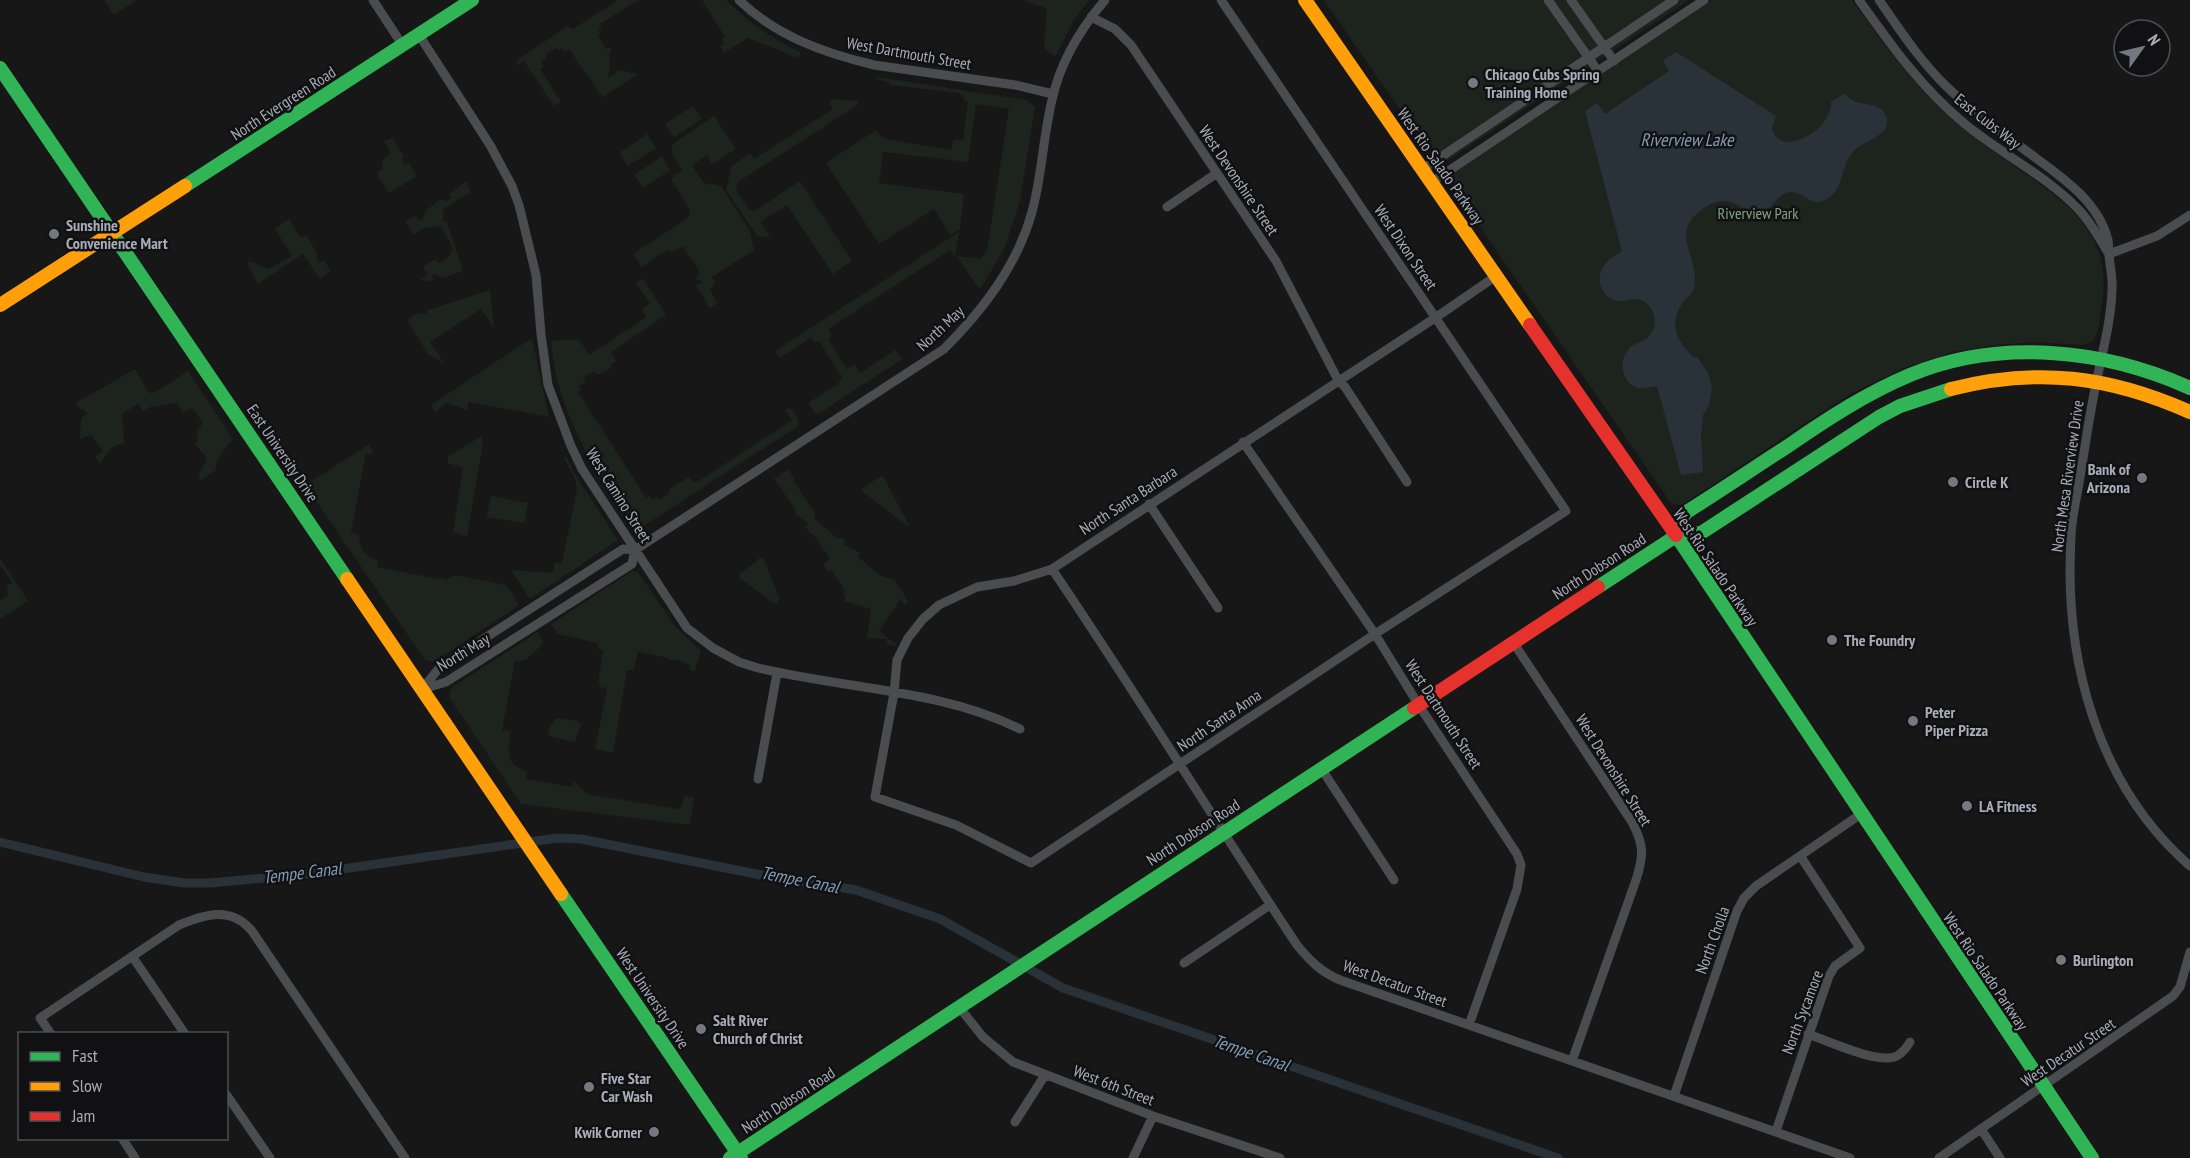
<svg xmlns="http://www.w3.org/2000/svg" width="2190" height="1158" viewBox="0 0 2190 1158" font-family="'PT Sans Narrow',sans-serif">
<rect width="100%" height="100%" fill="#171717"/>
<path fill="#1d241e" d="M 104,0 L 137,0 L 114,15 Z
M 618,0 L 638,0 L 600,24 L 602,27 L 598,29 L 601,34 L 598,36 L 606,49 L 610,47 L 612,51 L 609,53 L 610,64 L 608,78 L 620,70 L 638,74 L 604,96 L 603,98 L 569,49 L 565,52 L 562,48 L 558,50 L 556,48 L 546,54 L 547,57 L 541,62 L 544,67 L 540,69 L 561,102 L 554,106 L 524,61 L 517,66 L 517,60 L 568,26 L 573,29 Z
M 702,0 L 726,0 C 748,22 773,39 801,53 L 798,58 L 748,38 L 724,53 L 720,46 L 724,44 L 722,40 L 725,37 Z
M 1023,0 L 1089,0 L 1073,21 L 1055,57 L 1044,48 L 1047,9 Z
M 1324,0 L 1689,0 L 1439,166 Z
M 1712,0 L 1852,0 C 1879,37 1905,75 1939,107 C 1960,127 1983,144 2007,161 C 2059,197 2114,229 2102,303 C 2100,315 2100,332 2092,342 L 2082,345 L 2034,342 L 1995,345 L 1953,352 L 1907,367 L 1850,394 L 1685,503 L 1680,505 L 1671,503 L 1453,188 L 1451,177 L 1456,170 Z
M 876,77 L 1027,100 L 1035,107 L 1020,201 L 1004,249 L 981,288 L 978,288 L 957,256 L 980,259 L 987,251 L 1009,109 L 976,104 L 968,162 L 883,152 L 879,183 L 964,194 L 960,229 L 950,235 L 934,209 L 879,244 L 826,163 L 876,130 L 884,139 L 951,150 L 953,140 L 963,140 L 968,102 L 964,100 L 964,98 L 959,93 L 890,85 L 889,82 L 876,79 Z
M 833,99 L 858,101 L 859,104 L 738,182 L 736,190 L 749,210 L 755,211 L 800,181 L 852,261 L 833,274 L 787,205 L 761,222 L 770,237 L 757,236 L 726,190 L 731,167 L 750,153 L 754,159 L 833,109 L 829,102 Z
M 693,106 L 702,119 L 674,137 L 665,124 Z
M 714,116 L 736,149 L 712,164 L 707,155 L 692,165 L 705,185 L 709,183 L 721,186 L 750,231 L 754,250 L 712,277 L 715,282 L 710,290 L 717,303 L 710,308 L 696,286 L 703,282 L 696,279 L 699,271 L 683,246 L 674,252 L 667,250 L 642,267 L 633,254 L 688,218 L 690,209 L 671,179 L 682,170 L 671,152 L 673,144 Z
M 647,134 L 656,148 L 628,166 L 619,153 Z
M 392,138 L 404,156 L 402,160 L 405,165 L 409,163 L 417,176 L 391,192 L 388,192 L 377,176 L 378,172 L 384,168 L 382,165 L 383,159 L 391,154 L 384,141 Z
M 662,156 L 670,170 L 643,188 L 634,175 Z
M 466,181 L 471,192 L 442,210 L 444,216 L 442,221 L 447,222 L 463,271 L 442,278 L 436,274 L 432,274 L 433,281 L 420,280 L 428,275 L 423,267 L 435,259 L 438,263 C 445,262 453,253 453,247 L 440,226 L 424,228 L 414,235 L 405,221 L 416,215 L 418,220 L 422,220 L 426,210 L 441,199 L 447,201 L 451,198 L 449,195 Z
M 289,219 L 300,237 L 307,236 L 318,255 L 316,258 L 319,263 L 324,261 L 331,271 L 320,279 L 303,254 L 258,284 L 248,266 L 249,261 L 269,269 L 292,256 L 275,229 Z
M 959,232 L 955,256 L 950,250 L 828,329 L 832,335 L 828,339 L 847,369 L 855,364 L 860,373 L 895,350 L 902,359 L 817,415 L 808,403 L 838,384 L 842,377 L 819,341 L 814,342 L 811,337 L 780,358 L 775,351 Z
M 643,278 L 666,315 L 611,352 L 616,361 L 611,364 L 611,368 L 597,375 L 594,371 L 584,378 L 586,381 L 579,386 L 581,389 L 578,392 L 646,498 L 649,496 L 652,500 L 657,497 L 660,500 L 670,493 L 669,489 L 689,477 L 693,482 L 699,481 L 792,420 L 785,410 L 790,408 L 799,420 L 798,426 L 639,529 L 631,527 C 595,469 556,411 551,341 L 579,339 L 589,355 L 646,317 L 642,309 L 650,303 L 636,283 Z
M 490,290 L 494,328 L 481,309 L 430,342 L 444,363 L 428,354 L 407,320 L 416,314 L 427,313 L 428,310 Z
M 532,338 L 549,417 L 469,402 L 467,410 L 446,403 L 435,412 L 431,405 Z
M 135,369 L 149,393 L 154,393 L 188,371 L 233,439 L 217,460 L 216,470 L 200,481 L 199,474 L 206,461 L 204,454 L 195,445 L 198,439 L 196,432 L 203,423 L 192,408 L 183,412 L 176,403 L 150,407 L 143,411 L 138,404 L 122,414 L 124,443 L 112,447 L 100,464 L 95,457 L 103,451 L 91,435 L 80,439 L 81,418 L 87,414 L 83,409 L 80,410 L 76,403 Z
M 482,436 L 483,443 L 467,536 L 453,532 L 463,468 L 448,463 L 448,456 Z
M 370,444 L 373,454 L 366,453 L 351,533 L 359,534 C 359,548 364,557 378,560 L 377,567 L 438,579 L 439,577 L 446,580 L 455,575 L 506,585 L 519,605 L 434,662 L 425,660 L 305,485 Z
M 566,456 L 573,471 L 618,540 L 530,599 L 511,570 L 553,573 L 554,563 L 562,563 L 577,489 L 575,479 L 564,458 Z
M 788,469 L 794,478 L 793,480 L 816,515 L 814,518 L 838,539 L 840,537 L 845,541 L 844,544 L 852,550 L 854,549 L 860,553 L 858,557 L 881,576 L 895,580 L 908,601 L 905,605 L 900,600 L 879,631 L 894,643 L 897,642 L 895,646 L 887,644 L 887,639 L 867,638 L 871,609 L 844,601 L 846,597 L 843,592 L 845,590 L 832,571 L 828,572 L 823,565 L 830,558 L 812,533 L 810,533 L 805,527 L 808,524 L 794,512 L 796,510 L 774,479 Z
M 881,476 L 884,478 L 909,525 L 908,527 L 862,491 L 863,488 Z
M 491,496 L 528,503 L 524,523 L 486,517 Z
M 761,557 L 763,558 L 780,599 L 776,604 L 739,578 L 740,574 Z
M 0,558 L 28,601 L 0,619 L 0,600 L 8,595 L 7,586 L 12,582 L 0,565 Z
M 632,571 L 638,572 L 675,626 L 701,651 L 695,671 L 690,670 L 689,665 L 675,659 L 671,661 L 668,658 L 638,652 L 633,670 L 627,670 L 613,753 L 595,749 L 607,688 L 599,687 L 600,684 L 598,684 L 603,650 L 598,649 L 598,643 L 558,634 L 551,624 Z
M 538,632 L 543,642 C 539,650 531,653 526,660 L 515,661 L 502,730 L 511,731 C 508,751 504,765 527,771 L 526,779 L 572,787 L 574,781 L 587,794 L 678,809 L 682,805 L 685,796 L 694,797 L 690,825 L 521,804 L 449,697 L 452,687 Z
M 556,718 L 578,721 L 581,725 L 575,742 L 548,736 L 549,729 Z"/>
<path fill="#2a3239" d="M 1676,52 L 1776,116 L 1772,128 C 1779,160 1833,130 1831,102 L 1845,93 C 1855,110 1879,98 1886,116 C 1894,136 1862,140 1852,153 C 1839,170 1844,199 1817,202 C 1808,201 1802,193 1792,192 C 1775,191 1773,216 1754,212 C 1744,210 1736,202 1725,201 C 1715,201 1707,205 1700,211 C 1669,235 1701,259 1694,287 C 1692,295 1688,296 1684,301 C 1668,323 1676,340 1693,357 L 1697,357 L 1708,373 L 1712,387 L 1709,405 L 1703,415 L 1701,437 L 1703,472 L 1681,475 L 1657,386 C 1651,387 1644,389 1638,388 C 1622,383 1618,362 1628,350 C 1634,341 1645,343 1650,335 C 1655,329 1656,320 1653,313 C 1651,307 1647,302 1641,300 C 1633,297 1626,302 1618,301 C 1599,298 1594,275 1607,262 C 1611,257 1617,255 1622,251 L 1585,111 L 1597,103 L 1605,114 L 1669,71 L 1663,60 Z"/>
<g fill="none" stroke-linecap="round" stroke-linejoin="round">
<path stroke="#2a3239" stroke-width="9" d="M 0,842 L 144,877 L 184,883 L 210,883 L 308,874 L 557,838 L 581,839 L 761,875 L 856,890 L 940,919 L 1063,988 L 1558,1158"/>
<path stroke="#4b4c50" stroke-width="9" d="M 373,0 L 403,46
M 739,0 C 776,36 824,53 874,65 L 1015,85 L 1053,94
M 1221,0 C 1336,170 1451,341 1566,511 L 1375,634 L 1031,863 L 956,825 L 875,797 L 894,693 L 897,660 L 908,638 L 923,619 L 939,605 L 977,587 L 1014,581 L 1052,569 L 1435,318 L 1496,276
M 1548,0 L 1598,71
M 1571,0 L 1614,61
M 1859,0 C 1891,45 1922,89 1965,124 C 2000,153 2048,177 2078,209 C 2091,222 2099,238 2109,254
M 1879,0 C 1900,30 1920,61 1947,87 C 1970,109 1995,128 2021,147 C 2054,172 2097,197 2108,240 C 2109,245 2108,250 2109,255 C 2110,267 2113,279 2112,290 C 2111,325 2100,360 2094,394 C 2088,424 2084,454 2079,483 C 2076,501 2071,520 2071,538 C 2064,658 2096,784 2190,866
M 1091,17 L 1115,29 L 1131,45 L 1276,261 L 1338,380 L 1345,387 L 1407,482
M 419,35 L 490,145 L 512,186 L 519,205 L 536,275 L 541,334 L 548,385 L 571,446 L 582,469 L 687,628 L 713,648 L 739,662 L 758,668 C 845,689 939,689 1020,729
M 1423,169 L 1674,0
M 1432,182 L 1704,0
M 1167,207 L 1217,173
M 2109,254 L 2157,236 L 2190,215
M 1243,442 L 1375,634 L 1418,704 L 1517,854 L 1521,865 L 1517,889 L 1469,1025
M 1149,504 L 1218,608
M 1052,569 C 1136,693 1214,820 1297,945 C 1310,961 1321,972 1340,980 L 1850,1158
M 1513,642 L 1632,822 C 1644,845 1644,855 1636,880 L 1572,1061
M 422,689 L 440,667 L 623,549 L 635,550 L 944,349 C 983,310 1017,266 1032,212 C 1042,176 1043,137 1052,100 C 1060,63 1081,28 1105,0
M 423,689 L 446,682 L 632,564 L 635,550
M 1321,768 L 1394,880
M 758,779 L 777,673
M 132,956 L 185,1034
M 1184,963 L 1270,905
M 959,1007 L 983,1037 L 1013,1062 L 1153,1116 L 1280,1158
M 51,1034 L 40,1018 L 179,925 C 206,914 231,906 252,931 L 405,1158
M 1808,1034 C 1828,1041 1879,1065 1897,1056 C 1902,1053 1907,1047 1910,1042
M 226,1094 L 270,1158
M 1674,1096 L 1737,911 L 1744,898 L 1756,886 L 1861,814
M 1015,1122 L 1045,1075
M 1981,1129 L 2000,1158
M 1776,1131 L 1829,976 L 1835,966 L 1860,948 L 1801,857
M 122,1138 L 135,1158
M 1133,1158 L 1153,1116
M 1939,1158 L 2173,996 L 2180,987 L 2190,952"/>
<path stroke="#30b455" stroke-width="14" d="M 0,68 L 347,579
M 185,186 L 472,0
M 1676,535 L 2092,1158
M 1676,536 L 1685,513 C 1720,491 1754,468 1788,446 C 1827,419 1867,393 1910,375 C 1999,338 2104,349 2190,388
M 1598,587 L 1676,536 L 1701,533 L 1879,417 L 1900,406 L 1951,389
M 561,894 L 741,1158
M 730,1158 L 1414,708"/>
<path stroke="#ff9f0a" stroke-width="14" d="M 1305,0 L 1530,325
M 0,305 L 185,186
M 1951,389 C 2037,367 2109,376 2190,412
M 347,579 L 561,894"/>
<path stroke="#e5322d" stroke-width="14" d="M 1530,325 L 1676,535
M 1414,708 L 1598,587"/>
</g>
<g fill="#757880" stroke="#111113" stroke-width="2">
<circle cx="1473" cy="83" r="6"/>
<circle cx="54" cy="234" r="6"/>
<circle cx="2142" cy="478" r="6"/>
<circle cx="1953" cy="482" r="6"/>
<circle cx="1832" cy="640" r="6"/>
<circle cx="1913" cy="721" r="6"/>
<circle cx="1967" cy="806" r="6"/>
<circle cx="2061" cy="960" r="6"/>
<circle cx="701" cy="1029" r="6"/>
<circle cx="589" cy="1087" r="6"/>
<circle cx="654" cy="1132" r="6"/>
</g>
<g text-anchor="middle" stroke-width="5" stroke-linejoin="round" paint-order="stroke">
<g font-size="16" fill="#a8adb8" stroke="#111113">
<text transform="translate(909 53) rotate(10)" y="6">West Dartmouth Street</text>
<text transform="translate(283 103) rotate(-33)" y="6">North Evergreen Road</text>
<text transform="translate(1988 121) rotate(38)" y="6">East Cubs Way</text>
<text transform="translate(1441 166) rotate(55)" y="6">West Rio Salado Parkway</text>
<text transform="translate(1239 180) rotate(56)" y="6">West Devonshire Street</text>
<text transform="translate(1406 247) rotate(56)" y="6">West Dixon Street</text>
<text transform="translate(940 328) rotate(-43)" y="6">North May</text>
<text transform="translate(283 453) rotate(56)" y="6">East University Drive</text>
<text transform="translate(2067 476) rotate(-82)" y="6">North Mesa Riverview Drive</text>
<text transform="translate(619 495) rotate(58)" y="6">West Camino Street</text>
<text transform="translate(1128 500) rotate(-33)" y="6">North Santa Barbara</text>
<text transform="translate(1599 566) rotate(-33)" y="6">North Dobson Road</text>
<text transform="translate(1716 567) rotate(56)" y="6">West Rio Salado Parkway</text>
<text transform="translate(463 652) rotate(-31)" y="6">North May</text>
<text transform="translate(1444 714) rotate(57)" y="6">West Dartmouth Street</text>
<text transform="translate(1219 720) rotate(-34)" y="6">North Santa Anna</text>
<text transform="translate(1614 770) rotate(58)" y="6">West Devonshire Street</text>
<text transform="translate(1193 832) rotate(-33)" y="6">North Dobson Road</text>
<text transform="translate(1712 940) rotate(-70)" y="6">North Cholla</text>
<text transform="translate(1986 971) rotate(56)" y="6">West Rio Salado Parkway</text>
<text transform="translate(1395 983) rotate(20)" y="6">West Decatur Street</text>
<text transform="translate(653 998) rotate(56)" y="6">West University Drive</text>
<text transform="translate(1802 1012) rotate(-69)" y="6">North Sycamore</text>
<text transform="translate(2068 1052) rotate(-34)" y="6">West Decatur Street</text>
<text transform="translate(1114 1085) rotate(21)" y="6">West 6th Street</text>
<text transform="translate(788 1100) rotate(-33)" y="6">North Dobson Road</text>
</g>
<g font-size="16" font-weight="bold" fill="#a8adb8" stroke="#111113" text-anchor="start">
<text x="1485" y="80">Chicago Cubs Spring<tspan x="1485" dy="18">Training Home</tspan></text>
<text x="66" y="231">Sunshine<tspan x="66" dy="18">Convenience Mart</tspan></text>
<text x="2130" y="475" text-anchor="end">Bank of<tspan x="2130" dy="18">Arizona</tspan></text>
<text x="1965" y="488">Circle K</text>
<text x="1844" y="646">The Foundry</text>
<text x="1925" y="718">Peter<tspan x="1925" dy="18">Piper Pizza</tspan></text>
<text x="1979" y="812">LA Fitness</text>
<text x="2073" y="966">Burlington</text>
<text x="713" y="1026">Salt River<tspan x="713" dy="18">Church of Christ</tspan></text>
<text x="601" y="1084">Five Star<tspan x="601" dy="18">Car Wash</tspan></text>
<text x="642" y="1138" text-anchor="end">Kwik Corner</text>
</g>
<g font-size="16" fill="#7fa381" stroke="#111113">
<text x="1758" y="219">Riverview Park</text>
</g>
<g font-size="18" font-style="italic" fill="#7f9bb3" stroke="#111113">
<text x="1687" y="146">Riverview Lake</text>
<text transform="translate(302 873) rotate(-7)" y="6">Tempe Canal</text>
<text transform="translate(800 880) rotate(11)" y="6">Tempe Canal</text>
<text transform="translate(1251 1053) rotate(19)" y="6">Tempe Canal</text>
</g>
</g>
<rect x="18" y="1032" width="210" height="108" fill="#111113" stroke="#4d4f55" stroke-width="1.5"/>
<rect x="30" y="1052" width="30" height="9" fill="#30b455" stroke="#4d4f55" stroke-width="1.5"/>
<text x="72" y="1062" font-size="18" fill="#a8adb8">Fast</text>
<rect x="30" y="1082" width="30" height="9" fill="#ff9f0a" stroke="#4d4f55" stroke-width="1.5"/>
<text x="72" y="1092" font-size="18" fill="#a8adb8">Slow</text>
<rect x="30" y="1112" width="30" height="9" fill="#e5322d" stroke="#4d4f55" stroke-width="1.5"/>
<text x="72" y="1122" font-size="18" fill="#a8adb8">Jam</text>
<g transform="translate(2142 48) rotate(56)"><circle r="28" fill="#111113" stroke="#4d4f55" stroke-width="1.5"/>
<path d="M0-4.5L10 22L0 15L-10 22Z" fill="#757880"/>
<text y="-9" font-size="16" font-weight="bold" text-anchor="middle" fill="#a8adb8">N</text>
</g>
</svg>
